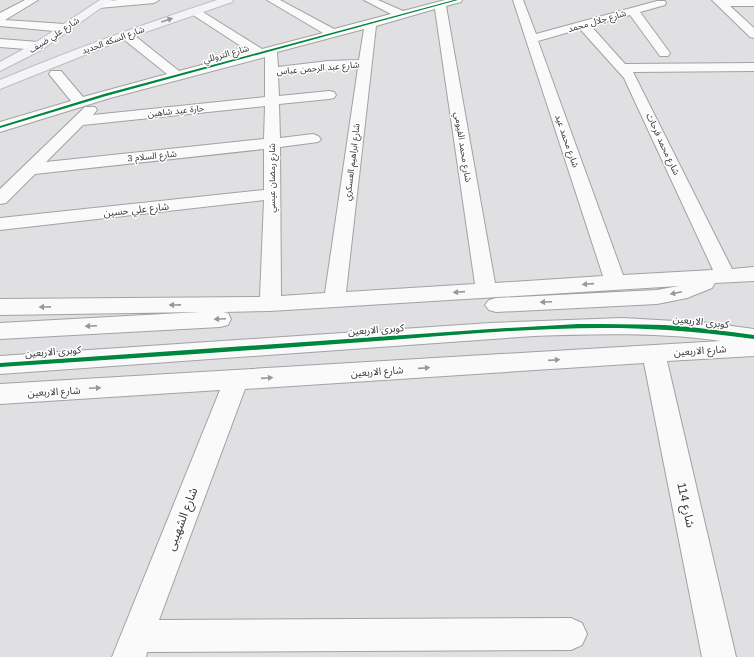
<svg xmlns="http://www.w3.org/2000/svg" width="754" height="657" viewBox="0 0 754 657" font-family="Helvetica,'Noto Sans Arabic',sans-serif">
<rect width="100%" height="100%" fill="#e0dfe2"/>
<g fill="none" stroke-linecap="round" stroke-linejoin="round">
<defs>
<path id="minor" d="M 25,0 L 38,0 L 5,20 L 65,24 L 71,28 L 65,32 L 0,26 L 0,13 Z
M 118,0 L 159,0 L 154,3 L 99,8 L 94,5 L 99,2 Z
M 267,0 L 280,0 L 334,29 L 391,14 L 364,0 L 378,0 L 403,11 L 445,0 L 462,0 L 461,2 L 446,6 L 495,283 L 603,276 L 513,0 L 523,0 L 536,34 L 657,1 L 665,1 L 666,3 L 665,5 L 640,12 L 670,53 L 668,56 L 660,56 L 630,15 L 591,26 L 625,64 L 754,63 L 754,71 L 633,72 L 732,269 L 754,267 L 754,281 L 715,283 L 712,288 L 687,298 L 657,304 L 496,312 L 489,310 L 485,305 L 489,300 L 496,298 L 657,290 L 679,286 L 270,311 L 223,312 L 228,313 L 231,319 L 228,325 L 220,327 L 0,339 L 0,323 L 200,312 L 0,315 L 0,299 L 260,297 L 264,200 L 0,230 L 0,218 L 264,190 L 264,149 L 35,174 L 6,203 L 0,204 L 0,189 L 85,107 L 95,107 L 97,110 L 93,115 L 265,97 L 265,57 L 110,98 L 0,132 L 0,122 L 71,101 L 49,74 L 51,71 L 61,71 L 83,97 L 167,74 L 122,38 L 120,35 L 122,32 L 130,32 L 179,71 L 250,52 L 190,13 L 188,11 L 190,9 L 198,9 L 262,49 L 323,33 ZM 435,9 L 475,284 L 346,292 L 376,26 ZM 364,29 L 359,60 L 328,61 L 278,67 L 277,52 ZM 580,29 L 624,78 L 713,270 L 623,275 L 538,41 ZM 358,68 L 325,293 L 281,296 L 280,147 L 318,142 L 321,139 L 318,136 L 313,134 L 280,138 L 279,104 L 329,99 L 334,98 L 336,95 L 334,92 L 329,91 L 279,96 L 278,75 L 328,69 ZM 265,106 L 264,139 L 46,162 L 83,125 Z
M 712,0 L 754,0 L 754,6 L 730,6 L 754,28 L 754,38 L 750,37 Z
M 0,39 L 39,42 L 45,46 L 39,50 L 0,47 Z
M 622,318 L 710,323 L 754,329 L 754,356 L 667,361 L 736,657 L 702,657 L 644,363 L 245,389 L 159,620 L 571,618 L 582,623 L 587,634 L 582,645 L 571,650 L 147,652 L 146,657 L 112,657 L 220,390 L 0,404 L 0,384 L 721,341 C 659,332 596,334 534,336 L 0,374 L 0,356 L 490,323 Z"/>
<path id="major" d="M 100,0 L 112,0 L 43,49 L 0,71 L 0,62 L 35,43 Z
M 217,0 L 233,0 L 232,2 L 117,42 L 0,89 L 0,80 C 71,50 144,24 217,0 Z"/>
</defs>
<use href="#minor" stroke="#a2a1a3" stroke-width="2"/>
<use href="#major" stroke="#bfbcc3" stroke-width="2"/>
<use href="#minor" fill="#fafafb" fill-rule="evenodd"/>
<use href="#major" fill="#f4f3f6" fill-rule="evenodd"/>
<defs>
<path id="cycleway" d="M 454,0 L 458,0 L 106,96 L 0,128 L 0,126 L 104,94 Z
M 578,324 C 607,324 636,324 665,325 C 695,327 724,331 754,335 L 754,339 C 725,335 696,332 667,330 C 567,323 464,335 364,342 C 243,351 121,359 0,367 L 0,363 L 490,329 Z"/>
</defs>
<use href="#cycleway" stroke="#fff" stroke-width="2"/>
<use href="#cycleway" fill="#00873e" fill-rule="evenodd"/>
</g>
<defs><path id="oneway-solid" d="M-6-.8H1V-3.2L6.5 0L1 3.2V.8H-6Z"/></defs>
<use fill="#949396" href="#oneway-solid" transform="translate(167 20) rotate(-19)"/>
<g fill="#979698">
<use href="#oneway-solid" transform="translate(588 284) rotate(176)"/>
<use href="#oneway-solid" transform="translate(459 292) rotate(176)"/>
<use href="#oneway-solid" transform="translate(676 293) rotate(168)"/>
<use href="#oneway-solid" transform="translate(546 302) rotate(177)"/>
<use href="#oneway-solid" transform="translate(175 305) rotate(179)"/>
<use href="#oneway-solid" transform="translate(45 307) rotate(179)"/>
<use href="#oneway-solid" transform="translate(220 319) rotate(177)"/>
<use href="#oneway-solid" transform="translate(91 326) rotate(177)"/>
<use href="#oneway-solid" transform="translate(554 360) rotate(-4)"/>
<use href="#oneway-solid" transform="translate(424 368) rotate(-4)"/>
<use href="#oneway-solid" transform="translate(267 378) rotate(-4)"/>
<use href="#oneway-solid" transform="translate(95 388) rotate(-3)"/>
</g>
<g text-anchor="middle" stroke-width="3" stroke-linejoin="round" paint-order="stroke">
<g font-size="9" fill="#343335" stroke="#fff">
<text transform="translate(597 21) rotate(-16)" y="3">شارع جلال محمد</text>
<text transform="translate(54 35) rotate(-33)" y="3">شارع علي ضيف</text>
<text transform="translate(113 40) rotate(-20)" y="3">شارع السكه الحديد</text>
<text transform="translate(226 54) rotate(-15)" y="3">شارع التروللي</text>
<text transform="translate(318 68) rotate(-5)" y="3">شارع عبد الرحمن عباس</text>
<text transform="translate(176 111) rotate(-6)" y="3">حارة عيد شاهين</text>
<text transform="translate(567 141) rotate(71)" y="3">شارع محمد عيد</text>
<text transform="translate(663 144) rotate(65)" y="3">شارع محمد فرحات</text>
<text transform="translate(463 147) rotate(81)" y="3">شارع محمد الفيومي</text>
<text transform="translate(152 156) rotate(-6)" y="3">شارع السلام 3</text>
<text transform="translate(352 162) rotate(-83)" y="3">شارع ابراهيم العسكري</text>
<text transform="translate(272 178) rotate(-90)" y="3">شارع رمضان عيسي</text>
</g>
<g font-size="10" fill="#343335" stroke="#fff">
<text transform="translate(136 209) rotate(-6)" y="4">شارع علي حسين</text>
<text transform="translate(701 321) rotate(6)" y="4">كوبرى الاربعين</text>
<text transform="translate(376 329) rotate(-4)" y="4">كوبرى الاربعين</text>
<text transform="translate(700 350) rotate(-4)" y="4">شارع الاربعين</text>
<text transform="translate(53 351) rotate(-4)" y="4">كوبرى الاربعين</text>
<text transform="translate(377 371) rotate(-4)" y="4">شارع الاربعين</text>
<text transform="translate(54 391) rotate(-3)" y="4">شارع الاربعين</text>
</g>
<g font-size="12" fill="#343335" stroke="#fff">
<text transform="translate(686 505) rotate(78)" y="4">شارع 114</text>
<text transform="translate(182 519) rotate(-69)" y="4">شارع الشهيبى</text>
</g>
</g>
</svg>
